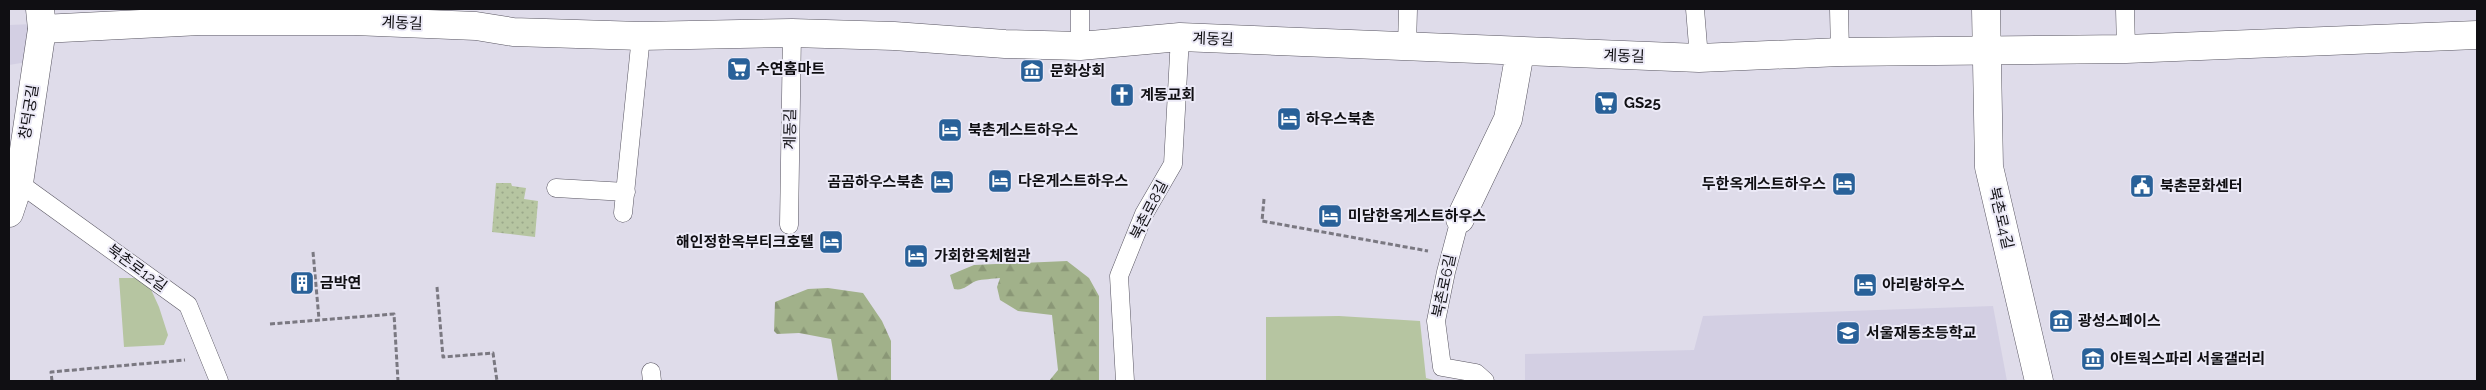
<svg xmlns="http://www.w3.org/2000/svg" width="2486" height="390" viewBox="0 0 2486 390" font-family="Raleway,'Noto Sans KR',sans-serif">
<defs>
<pattern id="forest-firs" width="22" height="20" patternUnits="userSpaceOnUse" patternTransform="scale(1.25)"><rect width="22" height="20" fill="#a1b18a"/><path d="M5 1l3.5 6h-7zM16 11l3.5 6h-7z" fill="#8a9776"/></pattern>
<pattern id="garden-dots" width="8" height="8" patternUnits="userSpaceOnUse" patternTransform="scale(1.25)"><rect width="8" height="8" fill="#b6c5a1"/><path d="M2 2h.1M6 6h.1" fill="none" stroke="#9ba88a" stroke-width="1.8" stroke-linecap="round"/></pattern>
</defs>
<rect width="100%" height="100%" fill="#dfdcea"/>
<path fill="#d3cfe3" d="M 33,24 L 33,61 L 9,65 L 9,25 Z
M 1993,306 L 2007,381 L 1525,381 L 1525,354 L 1694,350 L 1703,316 Z"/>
<path fill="#b6c5a1" d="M 119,278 L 140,278 L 149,285 L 159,307 L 168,335 L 164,345 L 124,347 Z
M 1339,316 L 1420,321 L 1426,378 L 1437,381 L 1266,381 L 1266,317 Z"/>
<path fill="url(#forest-firs)" d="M 1067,261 L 1089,278 L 1099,296 L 1099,381 L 1049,381 L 1058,370 L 1052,315 L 1018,311 L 1000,300 L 997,287 L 1000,278 C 993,279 983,279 976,281 C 967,285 964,291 954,289 L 950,275 L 974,265 Z
M 828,288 L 863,293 L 882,321 L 891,341 L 891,381 L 838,381 L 831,339 L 799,333 L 777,334 L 774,331 L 775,302 L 808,289 Z"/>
<path fill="url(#garden-dots)" d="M 496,183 L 511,183 L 512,186 L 526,188 L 524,199 L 538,201 L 535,237 L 492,232 Z"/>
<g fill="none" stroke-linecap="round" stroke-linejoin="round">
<defs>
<path id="service" d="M 1080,9 L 1080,46
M 1695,9 L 1699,58
M 1839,9 L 1840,52
M 2125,9 L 2126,49
M 1407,46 L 1408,9
M 19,183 L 188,305 L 219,381
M 556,188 L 626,192
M 623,213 L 641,36
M 1460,219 L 1446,272 L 1436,321 L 1442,367 L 1476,373 L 1485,381
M 789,225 L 792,33
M 651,372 L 652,381
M 1125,381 L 1119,276 L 1144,214 L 1173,164 L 1180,37"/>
<path id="minor" d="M 42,29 L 200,21 L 354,21 L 476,26 L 513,32 L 641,36 L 792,33 L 894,36 L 1005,44 L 1080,46 L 1180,37 L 1699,58 L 1840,52 L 2126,49 L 2477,35
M 1460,219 L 1508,119 L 1520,52"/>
<path id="tertiary" d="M 1986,9 L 1989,167 L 2039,381
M 9,213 L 19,183 L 42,29 L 40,9"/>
</defs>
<use href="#service" stroke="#585561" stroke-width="19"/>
<use href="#minor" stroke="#585561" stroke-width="29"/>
<use href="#tertiary" stroke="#585561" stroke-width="29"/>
<path stroke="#7a7881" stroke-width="3" stroke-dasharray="5 2.5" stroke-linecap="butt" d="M 1264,199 L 1262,221 L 1428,251
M 313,252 L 319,319
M 437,287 L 443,357 L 493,353 L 497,381
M 270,324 L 394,314 L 398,381
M 52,381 L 51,372 L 185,360"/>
<use href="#service" stroke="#fff" stroke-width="18"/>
<use href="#minor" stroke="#fff" stroke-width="28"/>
<use href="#tertiary" stroke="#fff" stroke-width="28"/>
</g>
<defs>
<symbol id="supermarket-square" viewBox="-11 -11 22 22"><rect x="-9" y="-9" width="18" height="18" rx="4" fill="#296199" stroke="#eceaf7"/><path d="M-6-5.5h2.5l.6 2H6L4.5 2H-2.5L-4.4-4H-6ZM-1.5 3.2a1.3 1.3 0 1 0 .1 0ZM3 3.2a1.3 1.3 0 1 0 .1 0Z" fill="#fff"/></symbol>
<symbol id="museum-square" viewBox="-11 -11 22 22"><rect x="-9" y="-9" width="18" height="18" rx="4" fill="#296199" stroke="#eceaf7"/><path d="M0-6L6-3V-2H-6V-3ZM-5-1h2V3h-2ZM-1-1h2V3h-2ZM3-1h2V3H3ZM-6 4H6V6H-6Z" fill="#fff"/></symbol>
<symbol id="church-square" viewBox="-11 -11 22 22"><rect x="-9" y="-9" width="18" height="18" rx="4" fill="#296199" stroke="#eceaf7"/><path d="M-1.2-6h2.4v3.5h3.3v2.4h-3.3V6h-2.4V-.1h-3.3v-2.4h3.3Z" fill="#fff"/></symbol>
<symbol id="hotel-square" viewBox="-11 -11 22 22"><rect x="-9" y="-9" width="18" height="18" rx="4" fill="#296199" stroke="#eceaf7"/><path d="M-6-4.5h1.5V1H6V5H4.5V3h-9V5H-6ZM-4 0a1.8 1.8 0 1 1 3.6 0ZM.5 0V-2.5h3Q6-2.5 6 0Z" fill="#fff"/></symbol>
<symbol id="civic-square" viewBox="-11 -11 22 22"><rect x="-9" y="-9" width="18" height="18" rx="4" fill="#296199" stroke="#eceaf7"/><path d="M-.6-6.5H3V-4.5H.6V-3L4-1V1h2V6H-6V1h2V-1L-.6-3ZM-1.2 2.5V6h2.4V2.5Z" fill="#fff"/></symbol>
<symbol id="building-square" viewBox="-11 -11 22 22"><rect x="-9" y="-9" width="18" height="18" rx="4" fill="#296199" stroke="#eceaf7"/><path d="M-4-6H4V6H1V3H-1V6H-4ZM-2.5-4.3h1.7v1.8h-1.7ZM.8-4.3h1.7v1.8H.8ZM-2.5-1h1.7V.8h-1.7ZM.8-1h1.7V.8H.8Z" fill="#fff"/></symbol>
<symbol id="school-square" viewBox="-11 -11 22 22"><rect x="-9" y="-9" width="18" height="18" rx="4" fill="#296199" stroke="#eceaf7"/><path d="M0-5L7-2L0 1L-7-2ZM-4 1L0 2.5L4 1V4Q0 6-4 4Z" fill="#fff"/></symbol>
</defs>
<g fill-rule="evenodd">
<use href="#supermarket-square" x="725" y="55" width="28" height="28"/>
<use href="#museum-square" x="1018" y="57" width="28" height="28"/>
<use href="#church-square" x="1108" y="81" width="28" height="28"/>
<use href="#supermarket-square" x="1592" y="89" width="28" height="28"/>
<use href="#hotel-square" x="1275" y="105" width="28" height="28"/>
<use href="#hotel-square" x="936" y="116" width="28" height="28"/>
<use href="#hotel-square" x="986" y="167" width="28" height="28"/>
<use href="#hotel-square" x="928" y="168" width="28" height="28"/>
<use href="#hotel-square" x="1830" y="170" width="28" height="28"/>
<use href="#civic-square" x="2128" y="172" width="28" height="28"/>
<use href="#hotel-square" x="1316" y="202" width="28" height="28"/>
<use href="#hotel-square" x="817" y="228" width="28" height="28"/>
<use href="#hotel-square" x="902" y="242" width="28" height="28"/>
<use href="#building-square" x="288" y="269" width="28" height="28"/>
<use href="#hotel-square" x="1851" y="271" width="28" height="28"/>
<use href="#museum-square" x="2047" y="307" width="28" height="28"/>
<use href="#school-square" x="1834" y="319" width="28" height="28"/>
<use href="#museum-square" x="2079" y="345" width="28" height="28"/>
</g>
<g text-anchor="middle" stroke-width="4" stroke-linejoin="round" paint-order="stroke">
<g font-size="15" fill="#100f13" stroke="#eceaf7">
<text transform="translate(402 23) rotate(2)" y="5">계동길</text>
<text transform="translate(1213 39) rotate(2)" y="5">계동길</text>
<text transform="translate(1624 56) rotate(2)" y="5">계동길</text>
<text transform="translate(29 112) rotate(-81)" y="5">창덕궁길</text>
<text transform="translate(790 129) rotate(-89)" y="5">계동길</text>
<text transform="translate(1149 210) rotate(-63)" y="5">북촌로8길</text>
<text transform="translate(2001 218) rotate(77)" y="5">북촌로4길</text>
<text transform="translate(137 268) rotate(36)" y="5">북촌로12길</text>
<text transform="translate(1444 286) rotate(-78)" y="5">북촌로6길</text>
</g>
<g font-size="15" font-weight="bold" fill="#100f13" stroke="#eceaf7" text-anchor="start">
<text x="756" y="74">수연홈마트</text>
<text x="1050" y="76">문화상회</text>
<text x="1140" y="100">계동교회</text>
<text x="1624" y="108">GS25</text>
<text x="1306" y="124">하우스북촌</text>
<text x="968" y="135">북촌게스트하우스</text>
<text x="1018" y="186">다온게스트하우스</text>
<text x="924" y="187" text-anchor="end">곰곰하우스북촌</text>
<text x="1826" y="189" text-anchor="end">두한옥게스트하우스</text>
<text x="2160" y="191">북촌문화센터</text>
<text x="1348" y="221">미담한옥게스트하우스</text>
<text x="814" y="247" text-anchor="end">해인정한옥부티크호텔</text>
<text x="934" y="261">가회한옥체험관</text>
<text x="320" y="288">금박연</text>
<text x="1882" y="290">아리랑하우스</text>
<text x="2078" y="326">광성스페이스</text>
<text x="1866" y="338">서울재동초등학교</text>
<text x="2110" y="364">아트웍스파리 서울갤러리</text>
</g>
</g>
<rect width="2486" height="390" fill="none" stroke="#100f13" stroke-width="20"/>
</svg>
